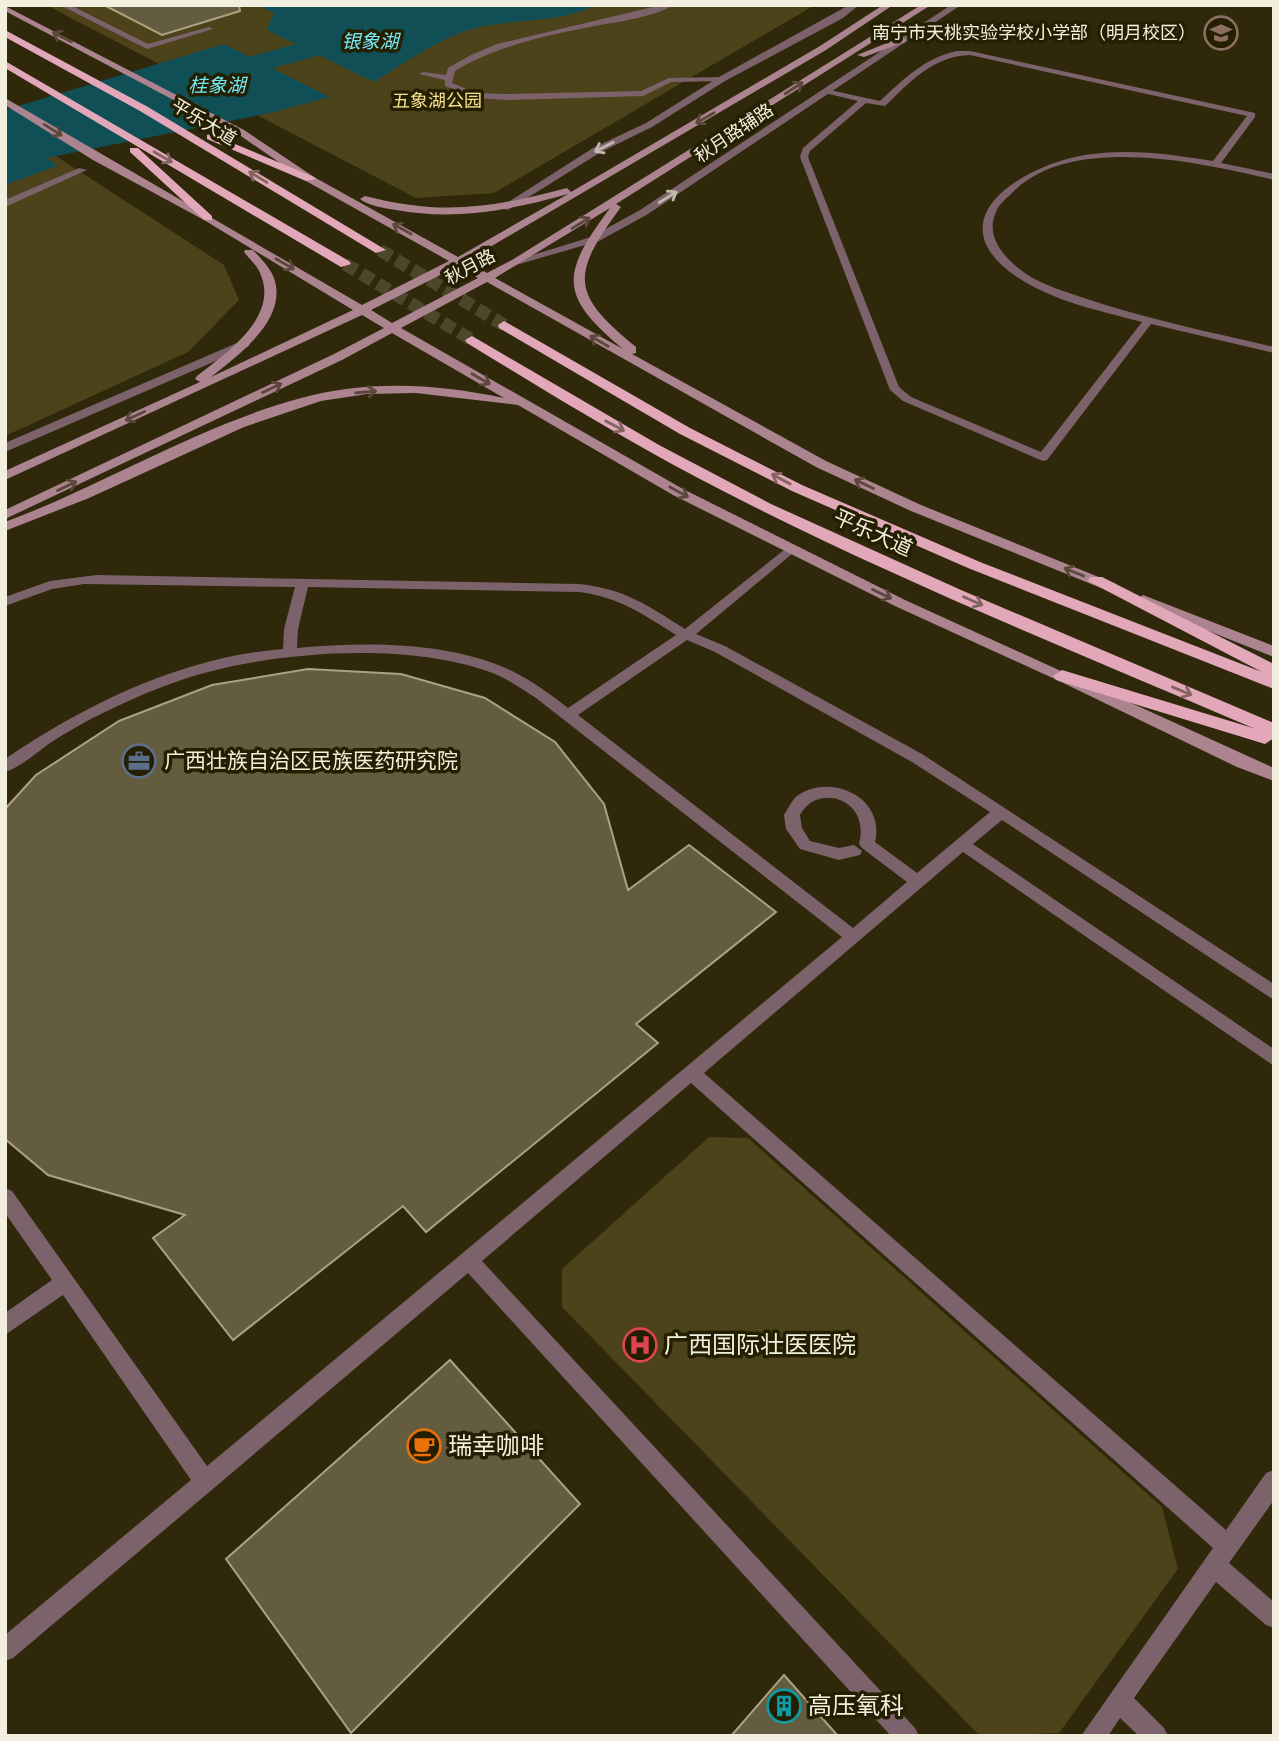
<svg xmlns="http://www.w3.org/2000/svg" width="1279" height="1741" viewBox="0 0 1279 1741" font-family="'Public Sans','Noto Sans SC',sans-serif">
<rect width="100%" height="100%" fill="#2f280b"/>
<path fill="#4c431a" d="M 46,5 L 815,5 L 494,193 L 416,198 Z
M 5,123 L 224,265 L 239,300 L 188,352 L 5,436 Z
M 709,1137 L 748,1138 L 1162,1507 L 1178,1569 L 1059,1733 L 980,1736 L 562,1307 L 562,1269 Z"/>
<path fill="#114f56" d="M 256,5 L 596,5 C 563,22 521,19 485,26 C 443,34 410,60 374,82 L 267,30 L 274,13 Z
M 224,44 L 330,97 L 274,112 L 47,158 L 57,166 L 5,185 L 5,110 Z"/>
<g fill="none" stroke-linecap="round" stroke-linejoin="round">
<path fill="#114f56" fill-rule="evenodd" d="M 408,5 L 444,5 L 440,11 L 368,42 L 189,91 L 179,88 L 175,82 L 179,76 L 348,30 Z"/>
</g>
<path fill="#635c3e" stroke="#aaa282" stroke-width="2" d="M 104,5 L 239,5 L 240,11 L 162,35 Z
M 308,669 L 401,674 L 485,698 L 555,742 L 604,804 L 628,890 L 689,845 L 776,912 L 636,1024 L 658,1043 L 426,1232 L 403,1206 L 233,1340 L 153,1238 L 185,1215 L 48,1175 L 5,1139 L 5,809 L 36,775 L 119,721 L 212,685 Z
M 450,1360 L 580,1504 L 351,1733 L 226,1559 Z
M 784,1675 L 838,1736 L 731,1736 Z"/>
<g fill="none" stroke-linecap="round" stroke-linejoin="round">
<path stroke="#4c462b" stroke-width="13" stroke-dasharray="13 6" stroke-linecap="butt" d="M 380,250 L 504,325
M 345,264 L 472,340"/>
<path fill="#7c636b" fill-rule="evenodd" d="M 60,5 L 70,5 L 148,44 L 209,27 L 213,29 L 147,49 Z
M 661,5 L 674,5 C 652,17 624,21 600,25 C 549,35 500,44 455,71 L 452,83 L 476,93 L 507,94 L 641,91 L 669,78 L 722,77 L 726,79 L 725,81 L 671,82 L 643,96 L 507,100 L 475,98 L 445,86 L 445,80 L 419,74 L 423,72 L 446,75 L 448,68 L 471,55 L 497,44 Z
M 957,51 L 970,51 L 1255,113 L 1255,117 L 1221,163 L 1274,174 L 1274,180 C 1202,163 1072,133 1013,192 C 1007,198 999,204 996,212 C 986,233 1000,253 1017,267 C 1035,283 1061,290 1084,298 C 1146,319 1210,332 1274,347 L 1274,353 L 1151,324 L 1047,460 L 1043,461 L 903,401 L 890,390 L 800,157 L 803,148 L 858,101 L 825,93 L 825,89 L 880,101 C 904,79 924,58 957,51 ZM 970,55 L 1247,116 L 1213,161 C 1172,154 1127,148 1085,155 C 1024,165 932,219 1017,277 C 1052,301 1101,311 1142,322 L 1041,452 L 911,397 L 899,387 L 808,157 L 810,151 L 866,103 L 885,106 C 910,82 933,56 970,55 Z
M 79,168 L 87,170 L 5,207 L 5,200 Z
M 789,546 L 793,547 L 793,553 L 696,634 L 725,646 L 922,754 L 1274,984 L 1274,1000 L 1002,820 L 973,844 L 1274,1049 L 1274,1066 L 963,852 L 704,1073 L 1226,1530 L 1266,1473 L 1274,1470 L 1274,1500 L 1229,1563 L 1274,1602 L 1274,1628 L 1266,1625 L 1216,1582 L 1134,1698 L 1164,1728 L 1168,1736 L 1139,1736 L 1120,1718 L 1108,1736 L 1081,1736 L 1213,1548 L 691,1083 L 482,1261 L 915,1728 L 919,1736 L 891,1736 L 468,1273 L 13,1658 L 5,1661 L 5,1635 L 191,1480 L 63,1295 L 5,1335 L 5,1313 L 52,1280 L 5,1213 L 5,1188 L 12,1191 L 207,1466 L 842,937 L 536,698 C 521,688 506,678 490,672 C 405,641 269,651 184,679 C 157,688 131,699 105,712 C 86,721 67,732 50,743 C 36,753 21,767 5,772 L 5,759 C 88,703 182,657 283,649 L 284,629 L 295,587 L 84,584 L 52,589 L 5,606 L 5,597 L 50,581 L 97,575 L 579,584 C 625,589 647,605 685,629 ZM 308,587 L 579,592 C 619,597 643,614 676,635 L 568,708 C 550,694 531,680 510,670 C 446,641 365,642 297,648 L 298,629 ZM 687,640 L 715,652 L 912,762 L 990,812 L 917,873 L 875,842 C 886,798 831,772 797,796 C 791,801 788,809 784,815 L 786,829 L 800,849 L 839,860 L 860,855 L 862,851 L 854,845 L 839,848 L 810,841 L 802,828 L 800,815 C 816,783 871,797 859,844 L 862,848 L 907,882 L 853,928 L 578,715 Z"/>
<path fill="#7c636b" fill-rule="evenodd" d="M 849,5 L 859,5 L 843,18 L 725,81 L 652,127 L 601,152 L 508,210 L 499,208 L 593,148 L 646,123 L 719,77 Z
M 951,5 L 961,5 L 648,214 L 599,241 L 516,265 L 510,262 L 591,237 L 640,210 Z
M 244,340 L 250,344 L 248,347 L 5,452 L 5,443 Z"/>
<path fill="#ac8490" fill-rule="evenodd" d="M 883,5 L 893,5 L 826,50 L 466,261 L 487,273 L 512,260 L 921,5 L 931,5 L 616,204 L 621,207 C 571,275 570,293 636,347 L 636,353 L 632,354 L 826,461 L 921,505 L 1116,584 L 1118,587 L 1116,590 L 1106,590 L 911,511 L 816,467 L 487,282 L 401,328 L 683,489 L 905,600 L 1274,768 L 1274,781 L 1237,767 L 1057,680 L 895,606 L 673,495 L 518,405 L 416,393 L 367,394 L 321,401 L 244,427 L 89,498 L 5,531 L 5,522 C 113,482 234,404 346,389 C 399,382 452,387 504,398 L 392,333 L 342,360 L 5,519 L 5,510 L 334,354 L 384,328 L 362,315 L 5,480 L 5,471 L 200,382 L 195,379 L 197,376 C 226,353 280,317 260,273 C 257,265 249,259 244,252 L 245,250 L 253,250 C 263,261 274,271 276,286 C 282,324 236,357 211,377 L 353,310 L 204,220 L 93,160 L 5,105 L 5,98 L 362,305 L 449,261 L 306,181 L 238,134 L 5,11 L 5,6 L 244,130 L 314,177 L 458,257 L 568,194 C 511,210 455,221 396,210 C 384,208 369,206 360,199 L 365,196 C 443,216 491,208 567,188 L 571,192 L 820,46 ZM 610,208 C 561,274 558,295 623,349 L 495,278 ZM 458,266 L 478,278 L 392,323 L 371,310 Z
M 902,37 L 906,40 L 905,42 L 864,57 L 857,55 Z
M 1143,595 L 1274,646 L 1274,657 L 1138,603 L 1136,600 Z"/>
<path fill="#e2a8ba" fill-rule="evenodd" d="M 5,30 L 148,107 L 386,250 L 376,253 L 140,111 L 5,37 Z
M 5,61 L 349,261 L 351,264 L 341,267 L 5,68 Z
M 211,134 L 314,177 L 316,179 L 306,181 L 207,139 L 207,135 Z
M 130,148 L 138,148 L 212,216 L 212,220 L 204,220 L 130,152 Z
M 504,321 L 690,428 L 802,485 L 980,562 L 1262,672 L 1088,581 L 1090,577 L 1102,577 L 1274,664 L 1274,689 L 968,568 L 792,491 L 680,434 L 499,328 L 498,325 Z
M 472,336 L 659,445 L 771,504 L 961,590 L 1274,723 L 1274,738 L 1265,744 L 1056,680 L 1053,676 L 1062,670 L 1253,728 C 1076,652 896,580 725,492 C 636,447 552,395 467,343 L 465,340 Z"/>
</g>
<defs><path id="oneway-shaft" d="M-6 0H5M1.5-3L5.5 0L1.5 3" fill="none" stroke-width="1.6" stroke-linecap="round" stroke-linejoin="round" transform="scale(1.75)"/></defs>
<g stroke="#5b473b">
<use href="#oneway-shaft" transform="translate(62 37) rotate(-153)"/>
<use href="#oneway-shaft" transform="translate(794 88) rotate(-33)"/>
<use href="#oneway-shaft" transform="translate(705 118) rotate(150)"/>
<use href="#oneway-shaft" transform="translate(53 130) rotate(32)"/>
<use href="#oneway-shaft" transform="translate(581 223) rotate(-31)"/>
<use href="#oneway-shaft" transform="translate(402 229) rotate(-151)"/>
<use href="#oneway-shaft" transform="translate(285 264) rotate(30)"/>
<use href="#oneway-shaft" transform="translate(599 341) rotate(-150)"/>
<use href="#oneway-shaft" transform="translate(481 379) rotate(30)"/>
<use href="#oneway-shaft" transform="translate(272 388) rotate(-25)"/>
<use href="#oneway-shaft" transform="translate(366 392) rotate(-5)"/>
<use href="#oneway-shaft" transform="translate(135 416) rotate(155)"/>
<use href="#oneway-shaft" transform="translate(864 484) rotate(-155)"/>
<use href="#oneway-shaft" transform="translate(67 486) rotate(-25)"/>
<use href="#oneway-shaft" transform="translate(679 492) rotate(29)"/>
<use href="#oneway-shaft" transform="translate(1074 572) rotate(-158)"/>
<use href="#oneway-shaft" transform="translate(882 594) rotate(26)"/>
</g>
<g stroke="#c3b7b1">
<use href="#oneway-shaft" transform="translate(604 147) rotate(153)"/>
<use href="#oneway-shaft" transform="translate(668 197) rotate(-32)"/>
</g>
<g stroke="#84645e">
<use href="#oneway-shaft" transform="translate(163 157) rotate(30)"/>
<use href="#oneway-shaft" transform="translate(258 177) rotate(-149)"/>
<use href="#oneway-shaft" transform="translate(615 426) rotate(28)"/>
<use href="#oneway-shaft" transform="translate(781 479) rotate(-152)"/>
<use href="#oneway-shaft" transform="translate(973 601) rotate(24)"/>
<use href="#oneway-shaft" transform="translate(1182 691) rotate(23)"/>
</g>
<defs>
<symbol id="school-ring" viewBox="-11 -11 22 22"><circle r="9.5" fill="#251f02" stroke="#8d6e63" stroke-width="1.5"/><path d="M0-5L7-2L0 1L-7-2ZM-4 1L0 2.5L4 1V4Q0 6-4 4Z" fill="#8d6e63"/></symbol>
<symbol id="office-ring" viewBox="-11 -11 22 22"><circle r="9.5" fill="#251f02" stroke="#5c6f8a" stroke-width="1.5"/><path d="M-6-3h4V-5.5h4V-3h4V5H-6ZM-1-4.5V-3h2v-1.5ZM-6 0V1H6V0Z" fill="#5c6f8a"/></symbol>
<symbol id="hospital-ring" viewBox="-11 -11 22 22"><circle r="9.5" fill="#251f02" stroke="#e0444e" stroke-width="1.5"/><path d="M-5-5h3v3.5h4V-5h3V5h-3V1.5h-4V5h-3Z" fill="#e0444e"/></symbol>
<symbol id="cafe-ring" viewBox="-11 -11 22 22"><circle r="9.5" fill="#251f02" stroke="#e8710a" stroke-width="1.5"/><path d="M-5.5-4.5H6V0H3Q3 3.5 0 3.5H-2.5Q-5.5 3.5-5.5 0ZM3-3.2v2h1.7v-2ZM-6 4.5H4V6H-6Z" fill="#e8710a"/></symbol>
<symbol id="building-ring" viewBox="-11 -11 22 22"><circle r="9.5" fill="#251f02" stroke="#0f9aa8" stroke-width="1.5"/><path d="M-4-6H4V6H1V3H-1V6H-4ZM-2.5-4.3h1.7v1.8h-1.7ZM.8-4.3h1.7v1.8H.8ZM-2.5-1h1.7V.8h-1.7ZM.8-1h1.7V.8H.8Z" fill="#0f9aa8"/></symbol>
</defs>
<g fill-rule="evenodd">
<use href="#school-ring" x="1202" y="14" width="38" height="38"/>
<use href="#office-ring" x="120" y="742" width="38" height="38"/>
<use href="#hospital-ring" x="621" y="1326" width="38" height="38"/>
<use href="#cafe-ring" x="405" y="1427" width="38" height="38"/>
<use href="#building-ring" x="765" y="1687" width="38" height="38"/>
</g>
<g text-anchor="middle" stroke-width="7" stroke-linejoin="round" paint-order="stroke">
<g font-size="18" fill="#f3efdf" stroke="#251f02" text-anchor="end">
<text x="1196" y="39">南宁市天桃实验学校小学部（明月校区）</text>
</g>
<g font-size="18" fill="#f6e28e" stroke="#251f02">
<text x="437" y="107">五象湖公园</text>
</g>
<g font-size="18" fill="#f3efdf" stroke="#251f02">
<text transform="translate(204 122) rotate(31)" y="6">平乐大道</text>
<text transform="translate(734 133) rotate(-34)" y="6">秋月路辅路</text>
<text transform="translate(470 267) rotate(-28)" y="6">秋月路</text>
</g>
<g font-size="19" font-style="italic" fill="#75e8f5" stroke="#251f02">
<text x="370" y="48">银象湖</text>
<text x="217" y="92">桂象湖</text>
</g>
<g font-size="21" fill="#f3efdf" stroke="#251f02">
<text transform="translate(873 533) rotate(24)" y="7">平乐大道</text>
</g>
<g font-size="21" fill="#f3efdf" stroke="#251f02" text-anchor="start">
<text x="164" y="768">广西壮族自治区民族医药研究院</text>
</g>
<g font-size="24" fill="#f3efdf" stroke="#251f02" text-anchor="start">
<text x="664" y="1353">广西国际壮医医院</text>
<text x="448" y="1454">瑞幸咖啡</text>
<text x="808" y="1714">高压氧科</text>
</g>
</g>
<rect width="1279" height="1741" fill="none" stroke="#f3efdf" stroke-width="14"/>
</svg>
